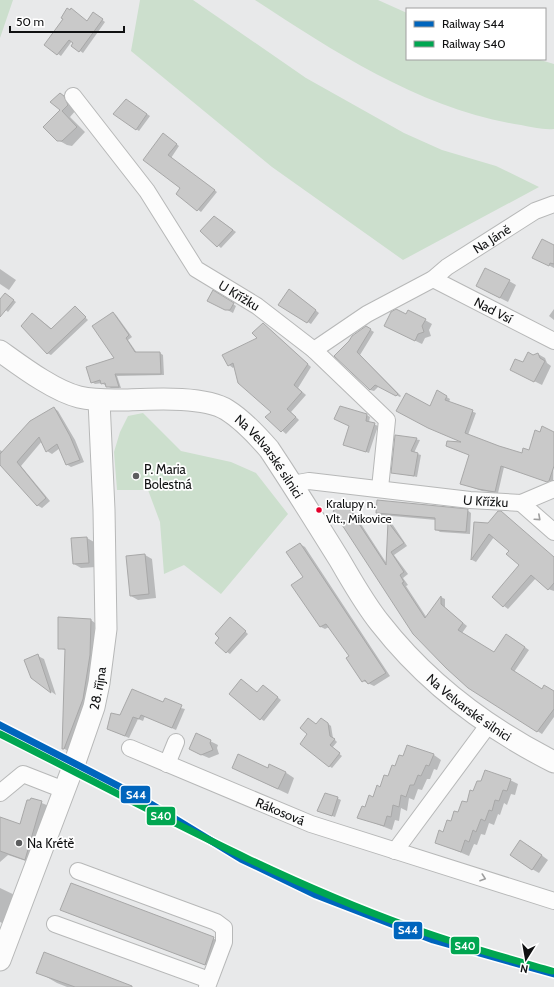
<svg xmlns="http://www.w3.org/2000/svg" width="554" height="987" viewBox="0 0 554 987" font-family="Cabin,sans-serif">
<rect width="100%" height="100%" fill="#e8e9ea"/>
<path fill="#ccdfcd" d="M 0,0 L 13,0 L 0,38 Z
M 140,0 L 193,0 L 306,78 L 404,133 L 442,150 L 496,166 L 539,187 L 403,260 L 272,167 L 131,51 Z
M 255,0 L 378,0 L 407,13 L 407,59 L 537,59 L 554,64 L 554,129 C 543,130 532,127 521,125 C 423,110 336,53 255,0 Z
M 143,413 L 181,451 L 231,462 L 256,473 L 288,514 L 221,594 L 184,565 L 164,574 L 160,522 L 148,490 L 117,490 L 114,452 L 120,432 L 128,416 Z"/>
<path fill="#0003" d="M 96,15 L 105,22 L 83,53 L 73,46 L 75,43 L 72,41 L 61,56 L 45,45 L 88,22 Z
M 60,94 L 69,100 L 76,110 L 70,117 L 85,132 L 72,146 L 67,145 L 58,140 L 61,110 Z
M 130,103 L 150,116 L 139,131 L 136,129 Z
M 167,137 L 179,146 L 171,158 L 217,192 L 201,212 L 177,194 L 182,188 L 145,160 Z
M 218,219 L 236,232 L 221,248 L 201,231 Z
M 554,246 L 554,268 L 541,261 Z
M 0,269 L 16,280 L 9,290 L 0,284 Z
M 509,281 L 516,285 L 508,302 L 484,290 Z
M 213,292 L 236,306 L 233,313 L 209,300 Z
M 293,292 L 319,313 L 311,324 L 280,305 Z
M 8,296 L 16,302 L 8,312 L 0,305 L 0,300 Z
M 75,307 L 88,320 L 51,355 L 47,353 L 33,314 L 52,329 Z
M 554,309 L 554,320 L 549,316 Z
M 113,313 L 116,315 L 132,337 L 128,340 L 137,353 L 160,353 L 163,355 L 164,375 L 117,376 L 121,388 L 111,388 L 103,384 L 110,382 L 95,384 L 92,382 L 116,358 Z
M 407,316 L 425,320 L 432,324 L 429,330 L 431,336 L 425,338 L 422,344 L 393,330 Z
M 263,324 L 311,367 L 298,388 L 306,395 L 291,412 L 299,420 L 286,434 L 267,417 L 272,412 L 235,366 L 233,368 L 229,365 L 259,338 Z
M 366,327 L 374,332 L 360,355 L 401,396 L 400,397 L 379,386 L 374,391 L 370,390 L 335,356 Z
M 538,354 L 545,358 L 547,363 L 551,366 L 542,385 L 518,373 L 523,363 Z
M 437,391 L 450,399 L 449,402 L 476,413 L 468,435 L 522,455 L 530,451 L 541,433 L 554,433 L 553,482 L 504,467 L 498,493 L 482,491 L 461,483 L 470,455 L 464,443 L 430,408 Z
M 54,408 L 58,411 L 75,440 L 84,462 L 71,467 L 66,464 L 60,448 L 52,454 L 47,451 L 42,441 L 21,466 L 50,501 L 42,508 L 37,505 L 0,464 L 0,450 L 3,452 Z
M 367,415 L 370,417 L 369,422 L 378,426 L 369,453 L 344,444 Z
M 396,436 L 420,440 L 414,453 L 421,455 L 417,477 L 392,472 Z
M 343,506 L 352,510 L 387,564 L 389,523 L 393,525 L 407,546 L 394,555 L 408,574 L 403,578 L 408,585 L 406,586 L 427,618 L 441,597 L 445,599 L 445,608 L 467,626 L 462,633 L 494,654 L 510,637 L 529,650 L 514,672 L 542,690 L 554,692 L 554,717 L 542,734 L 468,687 Z
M 467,510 L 471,513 L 470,534 L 440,532 L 436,529 L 436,520 L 381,515 L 377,512 Z
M 501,512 L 554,558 L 554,591 L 548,589 L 536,578 L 508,609 L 504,606 L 520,565 L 510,551 L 494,537 L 476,562 L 472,560 L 475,523 L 489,524 Z
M 87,538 L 94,542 L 96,567 L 81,568 L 74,564 Z
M 300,544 L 305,547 L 390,676 L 374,686 L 363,681 L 350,656 L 329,627 L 325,629 L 321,627 L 304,577 Z
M 145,555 L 152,559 L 156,598 L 138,600 L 131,596 Z
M 91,620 L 95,623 L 94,657 L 87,702 L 68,751 L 63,748 L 65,650 L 59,648 Z
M 233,620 L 248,634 L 230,654 L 227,652 L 220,638 Z
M 38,656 L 44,659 L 56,695 L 31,677 Z
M 264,686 L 281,700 L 264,721 L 261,719 L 258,693 Z
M 164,704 L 185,709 L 176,730 L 145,716 L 143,721 L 138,719 L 129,738 L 113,731 L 121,716 Z
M 325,721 L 331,726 L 333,738 L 337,742 L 332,748 L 342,756 L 332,768 L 329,766 L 309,734 L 316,725 Z
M 196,734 L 218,745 L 217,748 L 219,754 L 209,758 L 197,753 Z
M 434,755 L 441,760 L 437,770 L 434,769 L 430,779 L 427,779 L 422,790 L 418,789 L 414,800 L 409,798 L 407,811 L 401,808 L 399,821 L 395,820 L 392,830 L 359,817 L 396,768 Z
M 233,768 L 268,769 L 285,772 L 294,778 L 288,794 Z
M 510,780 L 518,784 L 515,795 L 511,794 L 507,805 L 504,803 L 500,815 L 498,814 L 494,825 L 489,823 L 485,835 L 481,834 L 477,845 L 474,844 L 469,856 L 436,842 L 468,804 L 478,781 Z
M 337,798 L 341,800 L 335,817 L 318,811 Z
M 32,799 L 49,806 L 32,863 L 8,855 L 0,862 L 0,825 L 21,826 Z
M 528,845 L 548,860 L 539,873 L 532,869 Z
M 71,884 L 217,940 L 208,966 L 64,911 Z
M 0,888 L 19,897 L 8,926 L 0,922 Z
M 45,954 L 132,987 L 67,987 L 57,983 L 38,972 Z"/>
<path fill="#c9c9c9" stroke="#a8a8a8" d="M 67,8 L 70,10 L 71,8 L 87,21 L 93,12 L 103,19 L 79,52 L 71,46 L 73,43 L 69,40 L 57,55 L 44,45 L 63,19 L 61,18 Z
M 60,93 L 64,96 L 68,105 L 62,111 L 77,127 L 62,141 L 57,141 L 43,127 L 60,110 L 50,102 Z
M 126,99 L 147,114 L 136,130 L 113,114 Z
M 163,133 L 177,144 L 168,155 L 215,190 L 197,211 L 176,194 L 180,188 L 143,160 Z
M 214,216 L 233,230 L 217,247 L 200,231 Z
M 542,239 L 554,245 L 554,264 L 550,263 L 549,266 L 532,258 Z
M 485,268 L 510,280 L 500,298 L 476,286 Z
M 289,289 L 316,310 L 307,323 L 278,305 Z
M 213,290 L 234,303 L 230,310 L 225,310 L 207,301 Z
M 5,293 L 14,300 L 0,317 L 0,299 Z
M 75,306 L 86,317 L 47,354 L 21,326 L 32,313 L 51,329 Z
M 396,309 L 406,314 L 408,310 L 426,319 L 422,326 L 424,332 L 418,334 L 415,341 L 384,326 L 391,312 Z
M 113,312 L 129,335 L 126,338 L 135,352 L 160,352 L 161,374 L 115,374 L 119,387 L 106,387 L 105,383 L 101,384 L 100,380 L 91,383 L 86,367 L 114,358 L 92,326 Z
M 263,323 L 308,364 L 294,385 L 302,392 L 287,409 L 296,417 L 281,432 L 265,417 L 271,412 L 238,383 L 233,363 L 228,366 L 222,355 L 257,338 L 252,333 Z
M 366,326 L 371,329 L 357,352 L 398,394 L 396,396 L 375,385 L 370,390 L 334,356 L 349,341 L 352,336 Z
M 528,352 L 533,355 L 538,353 L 540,358 L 545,361 L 534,382 L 510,370 L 515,359 L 523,362 Z
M 437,390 L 447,396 L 445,400 L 473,410 L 465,433 L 499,446 L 522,453 L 523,448 L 529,450 L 535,430 L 540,432 L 542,426 L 554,432 L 554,466 L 549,481 L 547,482 L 501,466 L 495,492 L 478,489 L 460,484 L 469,455 L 446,446 L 447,441 L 461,442 L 428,428 L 396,411 L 406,393 L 430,406 Z
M 340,406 L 367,414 L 366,421 L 375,423 L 366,452 L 343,445 L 349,426 L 334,419 Z
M 54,407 L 70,436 L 80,460 L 66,465 L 57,444 L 46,452 L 39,437 L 17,462 L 46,498 L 37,506 L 0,465 L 0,454 L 30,421 Z
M 395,435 L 417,438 L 411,451 L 418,453 L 414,476 L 391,473 Z
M 377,500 L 468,509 L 466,532 L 435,530 L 435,518 L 376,513 Z
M 343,504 L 345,508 L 348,507 L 386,565 L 388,522 L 404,543 L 391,552 L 404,572 L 400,575 L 404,582 L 402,583 L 425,618 L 441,596 L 441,604 L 463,623 L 458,630 L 494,652 L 506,634 L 525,647 L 511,669 L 542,689 L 544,685 L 554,691 L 554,709 L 537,732 L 468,688 L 446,668 L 413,634 L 333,511 Z
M 498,511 L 501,511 L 554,557 L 554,583 L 548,590 L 531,575 L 503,607 L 492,597 L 519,565 L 506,554 L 509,551 L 489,534 L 471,560 L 474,522 L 488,523 Z
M 87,537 L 89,563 L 73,564 L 71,538 Z
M 300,543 L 386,673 L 368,684 L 365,680 L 362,682 L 346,658 L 349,656 L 326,624 L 320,627 L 291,585 L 303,577 L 286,552 Z
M 145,554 L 149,594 L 130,596 L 126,556 Z
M 58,617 L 91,619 L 90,655 L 83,699 L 64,749 L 62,749 L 65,649 L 58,649 Z
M 230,617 L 246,631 L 226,653 L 215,643 L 219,638 L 215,634 Z
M 38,654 L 51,693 L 31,678 L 24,660 Z
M 241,679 L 257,692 L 263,685 L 278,697 L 260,720 L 229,694 Z
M 132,689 L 163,702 L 165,698 L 182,705 L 172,728 L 141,715 L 139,719 L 133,717 L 125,736 L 107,729 L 111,713 L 120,715 Z
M 308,718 L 316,724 L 321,718 L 328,723 L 330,736 L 335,739 L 330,745 L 340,753 L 329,767 L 300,744 L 307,734 L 300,728 Z
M 196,733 L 211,740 L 210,743 L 213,750 L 201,755 L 189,749 Z
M 407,745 L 434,754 L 429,766 L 426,765 L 421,776 L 418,775 L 414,785 L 410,785 L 406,797 L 401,795 L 399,807 L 393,805 L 391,817 L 387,816 L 384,826 L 357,818 L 362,806 L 365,807 L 369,795 L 373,797 L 377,785 L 380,787 L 384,775 L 388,776 L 392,765 L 395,766 L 399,755 L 403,756 Z
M 238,754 L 268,768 L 269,764 L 286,772 L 278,789 L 232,768 Z
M 485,770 L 511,779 L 507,791 L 503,790 L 499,801 L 495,800 L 492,811 L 489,810 L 485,821 L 481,819 L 476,832 L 473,830 L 469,842 L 465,840 L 461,852 L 435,843 L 439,830 L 443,832 L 447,820 L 451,821 L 454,811 L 458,812 L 462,801 L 467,802 L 470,790 L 473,791 L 477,781 L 481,781 Z
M 325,793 L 338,797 L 332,816 L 317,811 Z
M 31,798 L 42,801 L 25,860 L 0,851 L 0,817 L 20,824 L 27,800 L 30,800 Z
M 520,840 L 542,855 L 532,870 L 510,855 Z
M 71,883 L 214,937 L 205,965 L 60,910 Z
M 44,952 L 132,986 L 132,987 L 75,987 L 36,973 Z"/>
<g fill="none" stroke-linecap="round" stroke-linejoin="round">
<defs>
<g id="minor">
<path id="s1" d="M 73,96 L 147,191 L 196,269 L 257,306 L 314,350 L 387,420 L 380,488"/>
<path id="s2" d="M 433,279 L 554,341"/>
<path id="s3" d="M 314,350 L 367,314 L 433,279 L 447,267 L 535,211 L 554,204"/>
<path id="s4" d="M 292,484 L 309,481 L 470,500 L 521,503 L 554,489"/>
<path d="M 521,503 L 554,532"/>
<path id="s5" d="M 130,748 L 311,824 L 554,901"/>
<path d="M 167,764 L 176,742"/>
<path d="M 0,793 L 23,774 L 64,790"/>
<path d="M 395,851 L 489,724"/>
<path d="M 78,871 L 216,922 L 224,928 L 224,942 L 207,987"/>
<path d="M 55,924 L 209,980"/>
</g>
<g id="major">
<path id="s6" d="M 0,351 C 21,366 54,391 79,397 C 96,401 111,400 128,400 C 153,399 205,396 227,410 C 243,420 256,434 269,449 C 293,485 316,522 339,559 C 352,581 364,603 380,623 C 426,682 487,728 554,762"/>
<path id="s7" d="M 0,960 L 75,762 L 94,707 L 99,683 L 106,629 L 104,510 L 99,401"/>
</g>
</defs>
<use href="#minor" stroke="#b7b8b8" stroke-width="18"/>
<use href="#major" stroke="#b7b8b8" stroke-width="23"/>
<use href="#minor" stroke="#fcfcfc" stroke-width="16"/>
<use href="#major" stroke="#fcfcfc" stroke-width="21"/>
<defs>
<path id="rail-1" d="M 0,725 L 136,795 L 241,859 L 316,895 L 433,940 L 554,974"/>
<path id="rail-2" d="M 0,734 C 134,801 266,875 407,926 C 455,944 503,957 552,971"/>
</defs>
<use href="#rail-1" stroke="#fff" stroke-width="10"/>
<use href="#rail-2" stroke="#fff" stroke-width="10"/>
<use href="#rail-1" stroke="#0065bd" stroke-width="7"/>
<use href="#rail-2" stroke="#00a651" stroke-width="7"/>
</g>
<defs><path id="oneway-chevron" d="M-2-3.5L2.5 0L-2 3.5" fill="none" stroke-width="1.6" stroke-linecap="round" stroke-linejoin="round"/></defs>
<g stroke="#9e9e9e">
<use href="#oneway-chevron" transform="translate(538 518) rotate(42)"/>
<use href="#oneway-chevron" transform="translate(483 878) rotate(19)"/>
</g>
<g fill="#5c5d5e" stroke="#fff" stroke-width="1.5">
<circle cx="136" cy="476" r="4"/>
<circle cx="19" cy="843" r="4"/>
</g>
<circle fill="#e4002b" stroke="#fff" stroke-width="1.5" cx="319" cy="510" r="3.5"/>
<g text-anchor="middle" stroke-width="3.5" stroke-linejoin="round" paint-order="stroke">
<g font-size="12" fill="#101112" stroke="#fff" text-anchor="start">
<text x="326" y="508">Kralupy n.<tspan x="326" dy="15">Vlt., Mikovice</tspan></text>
</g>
<g font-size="13" fill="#101112" stroke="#fff">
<text dy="5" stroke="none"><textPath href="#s3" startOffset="210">Na Jáně</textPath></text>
<text dy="5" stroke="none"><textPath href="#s1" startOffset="263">U Křížku</textPath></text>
<text dy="5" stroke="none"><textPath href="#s2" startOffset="68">Nad Vsí</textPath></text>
<text dy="5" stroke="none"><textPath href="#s6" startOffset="305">Na Velvarské silnici</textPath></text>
<text dy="5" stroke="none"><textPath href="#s4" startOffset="195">U Křížku</textPath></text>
<text dy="5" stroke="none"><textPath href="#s7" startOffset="289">28. října</textPath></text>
<text dy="5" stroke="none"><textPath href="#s6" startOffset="629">Na Velvarské silnici</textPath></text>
<text dy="5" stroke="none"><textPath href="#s5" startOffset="163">Rákosová</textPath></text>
</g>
<g font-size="13" fill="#101112" stroke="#fff" text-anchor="start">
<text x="144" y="474">P. Maria<tspan x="144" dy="15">Bolestná</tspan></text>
<text x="27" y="848">Na Krétě</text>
</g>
</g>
<g stroke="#fff" stroke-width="1.5">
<rect x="120" y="785" width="31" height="19" rx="4" fill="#0065bd"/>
<rect x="146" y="806" width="30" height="20" rx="4" fill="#00a651"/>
<rect x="393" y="921" width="30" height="19" rx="4" fill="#0065bd"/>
<rect x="450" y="936" width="30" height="19" rx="4" fill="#00a651"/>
</g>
<g font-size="11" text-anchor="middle" font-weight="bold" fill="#fff">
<text x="136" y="799">S44</text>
<text x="161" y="820">S40</text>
<text x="408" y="934">S44</text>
<text x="465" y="950">S40</text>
</g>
<rect x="406" y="8" width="140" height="52" fill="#ffffff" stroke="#9fa0a0"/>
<rect x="414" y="21" width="20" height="6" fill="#0065bd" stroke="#9fa0a0"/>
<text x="442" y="28" font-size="12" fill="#101112">Railway S44</text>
<rect x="414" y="41" width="20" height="6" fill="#00a651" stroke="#9fa0a0"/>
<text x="442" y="48" font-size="12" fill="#101112">Railway S40</text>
<g transform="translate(526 959) rotate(191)" stroke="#ffffff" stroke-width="3" paint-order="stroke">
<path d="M0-3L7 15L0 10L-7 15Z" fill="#101112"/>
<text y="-6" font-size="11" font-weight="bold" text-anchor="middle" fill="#101112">N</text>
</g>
<path d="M10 26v6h114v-6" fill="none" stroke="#101112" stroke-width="2"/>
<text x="16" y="26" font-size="12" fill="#101112" stroke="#ffffff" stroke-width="3" paint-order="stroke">50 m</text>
</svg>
